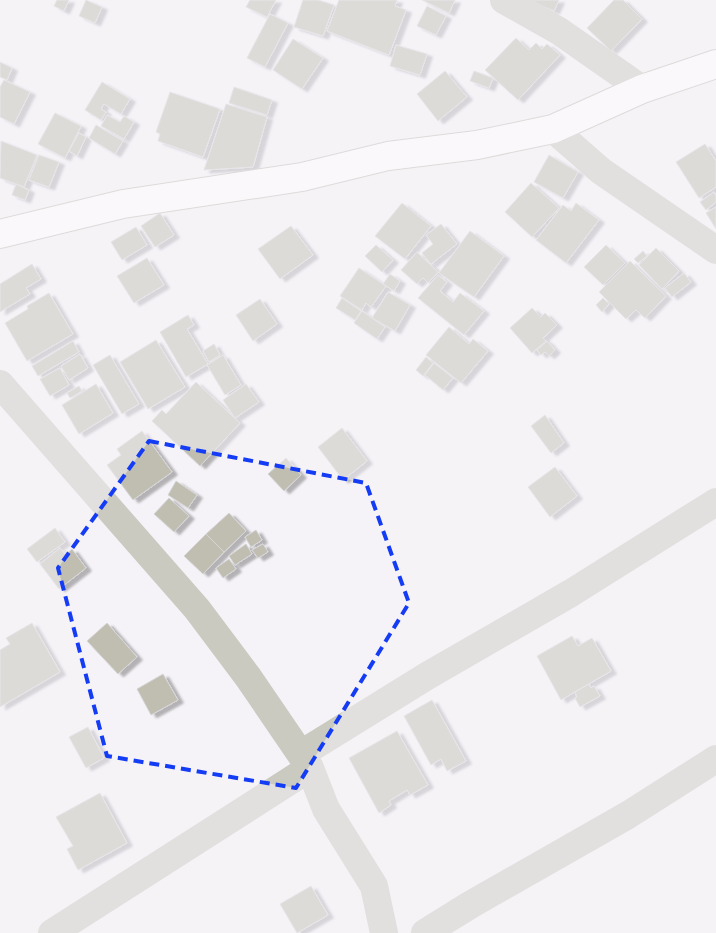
<svg xmlns="http://www.w3.org/2000/svg" width="716" height="933" viewBox="0 0 716 933" font-family="'Varela Round',sans-serif">
<defs>
<filter id="shadow"><feDropShadow dx="5.5" dy="3" stdDeviation="1" flood-color="#0004"/></filter>
</defs>
<rect width="100%" height="100%" fill="#f5f3f7"/>
<path fill="#bfbeb1" stroke="#d7d5d8" filter="url(#shadow)" d="M 57,0 L 69,0 L 64,11 L 54,6 Z
M 86,0 L 102,7 L 95,23 L 79,16 Z
M 250,0 L 276,0 L 267,17 L 246,7 Z
M 303,0 L 318,0 L 334,5 L 323,36 L 294,27 Z
M 339,0 L 397,0 L 395,6 L 406,10 L 389,55 L 327,31 Z
M 422,0 L 455,0 L 449,13 Z
M 527,0 L 559,0 L 554,11 Z
M 614,0 L 623,0 L 642,19 L 611,51 L 587,28 Z
M 427,6 L 446,16 L 436,35 L 417,26 Z
M 270,14 L 288,23 L 265,67 L 247,58 Z
M 516,38 L 529,50 L 536,43 L 542,49 L 547,44 L 560,55 L 518,100 L 485,70 Z
M 293,39 L 323,58 L 302,89 L 273,70 Z
M 396,45 L 427,54 L 420,75 L 390,66 Z
M 0,62 L 12,68 L 7,80 L 0,77 Z
M 445,71 L 467,97 L 438,121 L 417,94 Z
M 474,71 L 493,78 L 489,88 L 470,81 Z
M 4,80 L 30,92 L 14,124 L 0,117 L 0,87 Z
M 102,82 L 130,99 L 121,114 L 104,104 L 101,109 L 106,112 L 101,120 L 85,110 Z
M 234,87 L 272,100 L 267,115 L 229,103 Z
M 170,92 L 220,109 L 203,157 L 158,141 L 160,134 L 156,132 Z
M 226,104 L 267,117 L 253,167 L 204,170 Z
M 55,113 L 81,126 L 65,158 L 38,144 Z
M 107,115 L 120,122 L 124,116 L 134,122 L 124,139 L 101,126 Z
M 96,125 L 123,141 L 115,154 L 89,138 Z
M 79,133 L 86,137 L 77,156 L 69,151 Z
M 1,141 L 37,155 L 24,187 L 0,178 Z
M 705,144 L 716,161 L 716,187 L 699,198 L 676,162 Z
M 39,155 L 59,162 L 49,187 L 29,180 Z
M 549,155 L 578,172 L 563,198 L 534,182 Z
M 531,183 L 559,208 L 532,237 L 505,212 Z
M 16,184 L 29,190 L 25,200 L 12,195 Z
M 714,192 L 716,196 L 716,202 L 706,210 L 700,202 Z
M 402,203 L 431,226 L 405,259 L 375,236 Z
M 576,203 L 599,220 L 566,263 L 536,240 L 563,205 L 571,211 Z
M 716,207 L 716,229 L 706,213 Z
M 160,213 L 174,235 L 155,247 L 141,226 Z
M 441,224 L 457,244 L 431,264 L 422,253 L 433,244 L 426,235 Z
M 291,226 L 313,255 L 280,279 L 258,249 Z
M 136,227 L 147,245 L 122,260 L 111,242 Z
M 470,231 L 504,256 L 474,297 L 439,273 Z
M 376,245 L 393,260 L 382,272 L 365,256 Z
M 606,245 L 625,263 L 603,285 L 584,267 Z
M 656,248 L 679,271 L 662,289 L 639,265 Z
M 643,251 L 647,256 L 638,263 L 634,259 Z
M 417,252 L 438,272 L 428,283 L 423,278 L 417,284 L 401,270 Z
M 147,258 L 164,285 L 134,303 L 117,276 Z
M 630,261 L 666,296 L 645,318 L 636,310 L 626,319 L 599,292 Z
M 32,264 L 41,279 L 26,288 L 30,294 L 0,312 L 0,284 Z
M 359,268 L 386,286 L 371,307 L 366,303 L 362,310 L 340,296 Z
M 684,273 L 691,282 L 672,297 L 665,288 Z
M 390,274 L 400,281 L 394,291 L 383,284 Z
M 438,275 L 447,282 L 440,291 L 453,302 L 460,293 L 484,311 L 464,335 L 418,298 Z
M 388,292 L 410,305 L 395,331 L 372,318 Z
M 49,293 L 73,334 L 27,361 L 5,323 L 28,309 L 27,306 Z
M 342,298 L 361,311 L 355,320 L 336,308 Z
M 603,298 L 609,304 L 602,312 L 596,305 Z
M 260,299 L 277,324 L 253,341 L 236,315 Z
M 532,308 L 541,317 L 545,313 L 557,325 L 543,338 L 546,341 L 532,353 L 510,328 Z
M 362,311 L 385,327 L 377,339 L 354,323 Z
M 188,315 L 194,325 L 187,329 L 208,364 L 186,377 L 160,332 Z
M 449,327 L 469,344 L 473,339 L 488,351 L 461,383 L 426,355 Z
M 156,340 L 185,387 L 148,409 L 120,362 Z
M 73,341 L 79,352 L 38,376 L 32,366 Z
M 547,341 L 555,350 L 549,356 L 545,352 L 541,355 L 537,350 Z
M 214,344 L 220,355 L 209,362 L 203,351 Z
M 80,354 L 88,368 L 69,380 L 61,366 Z
M 110,355 L 139,404 L 122,414 L 93,365 Z
M 223,355 L 241,385 L 225,395 L 207,365 Z
M 426,357 L 433,363 L 423,376 L 416,370 Z
M 434,363 L 453,378 L 443,390 L 425,375 Z
M 60,368 L 69,385 L 50,396 L 40,379 Z
M 196,382 L 240,423 L 200,466 L 152,421 L 162,410 L 166,414 Z
M 96,384 L 113,413 L 79,434 L 62,405 Z
M 246,384 L 259,402 L 235,418 L 223,400 Z
M 79,386 L 82,391 L 70,398 L 67,393 Z
M 545,415 L 564,443 L 551,453 L 531,426 Z
M 342,428 L 367,461 L 343,480 L 318,447 Z
M 142,431 L 172,472 L 133,500 L 107,465 L 121,455 L 117,449 Z
M 286,458 L 301,475 L 284,491 L 268,474 Z
M 555,467 L 577,496 L 550,517 L 528,487 Z
M 176,481 L 197,495 L 188,508 L 168,495 Z
M 169,498 L 189,516 L 174,532 L 154,514 Z
M 229,513 L 246,531 L 224,552 L 206,534 Z
M 55,528 L 65,542 L 37,562 L 27,549 Z
M 256,530 L 262,540 L 251,547 L 245,537 Z
M 206,534 L 224,552 L 203,574 L 184,556 Z
M 246,544 L 252,554 L 235,565 L 229,556 Z
M 263,544 L 268,552 L 258,558 L 252,550 Z
M 60,548 L 65,554 L 72,549 L 86,568 L 59,589 L 40,564 Z
M 229,559 L 236,569 L 223,578 L 216,568 Z
M 32,623 L 60,672 L 0,707 L 0,650 L 10,644 L 6,638 Z
M 107,623 L 137,657 L 118,674 L 87,641 Z
M 572,636 L 578,646 L 592,638 L 611,671 L 561,700 L 537,656 Z
M 163,674 L 178,700 L 151,715 L 137,689 Z
M 589,684 L 591,688 L 594,686 L 600,696 L 580,707 L 575,698 L 577,697 L 575,692 Z
M 432,700 L 466,761 L 447,771 L 441,759 L 431,765 L 404,716 Z
M 88,727 L 104,758 L 86,768 L 69,737 Z
M 397,731 L 428,785 L 410,795 L 407,790 L 389,801 L 391,805 L 379,813 L 349,758 Z
M 100,793 L 127,843 L 78,870 L 67,849 L 73,846 L 56,817 Z
M 311,886 L 328,915 L 297,933 L 280,904 Z"/>
<g fill="none" stroke-linecap="round" stroke-linejoin="round">
<defs>
<path id="secondary" d="M 0,234 L 123,204 L 302,177 L 388,156 L 477,145 L 553,129 L 642,89 L 716,64"/>
</defs>
<use href="#secondary" stroke="#c0c0b5" stroke-width="30"/>
<path stroke="#cacac1" stroke-width="28" d="M 504,0 L 559,31 L 642,89
M 553,129 L 601,171 L 716,250
M 0,384 L 197,609 L 248,677 L 310,768 L 326,809 L 374,886 L 384,933
M 301,754 L 427,676 L 571,593 L 716,502
M 52,933 L 310,768
M 425,933 L 470,905 L 628,815 L 716,759"/>
<use href="#secondary" stroke="#fff" stroke-width="28"/>
</g>
<path d="M0 0H716V933H0ZM 149,441 L 366,483 L 409,603 L 296,788 L 107,756 L 58,568 Z" fill="#f5f3f7" fill-opacity=".55" fill-rule="evenodd"/>
<path fill="none" stroke="#153cf5" stroke-width="4" stroke-dasharray="10 6" stroke-linejoin="round" d="M 149,441 L 366,483 L 409,603 L 296,788 L 107,756 L 58,568 Z"/>
</svg>
